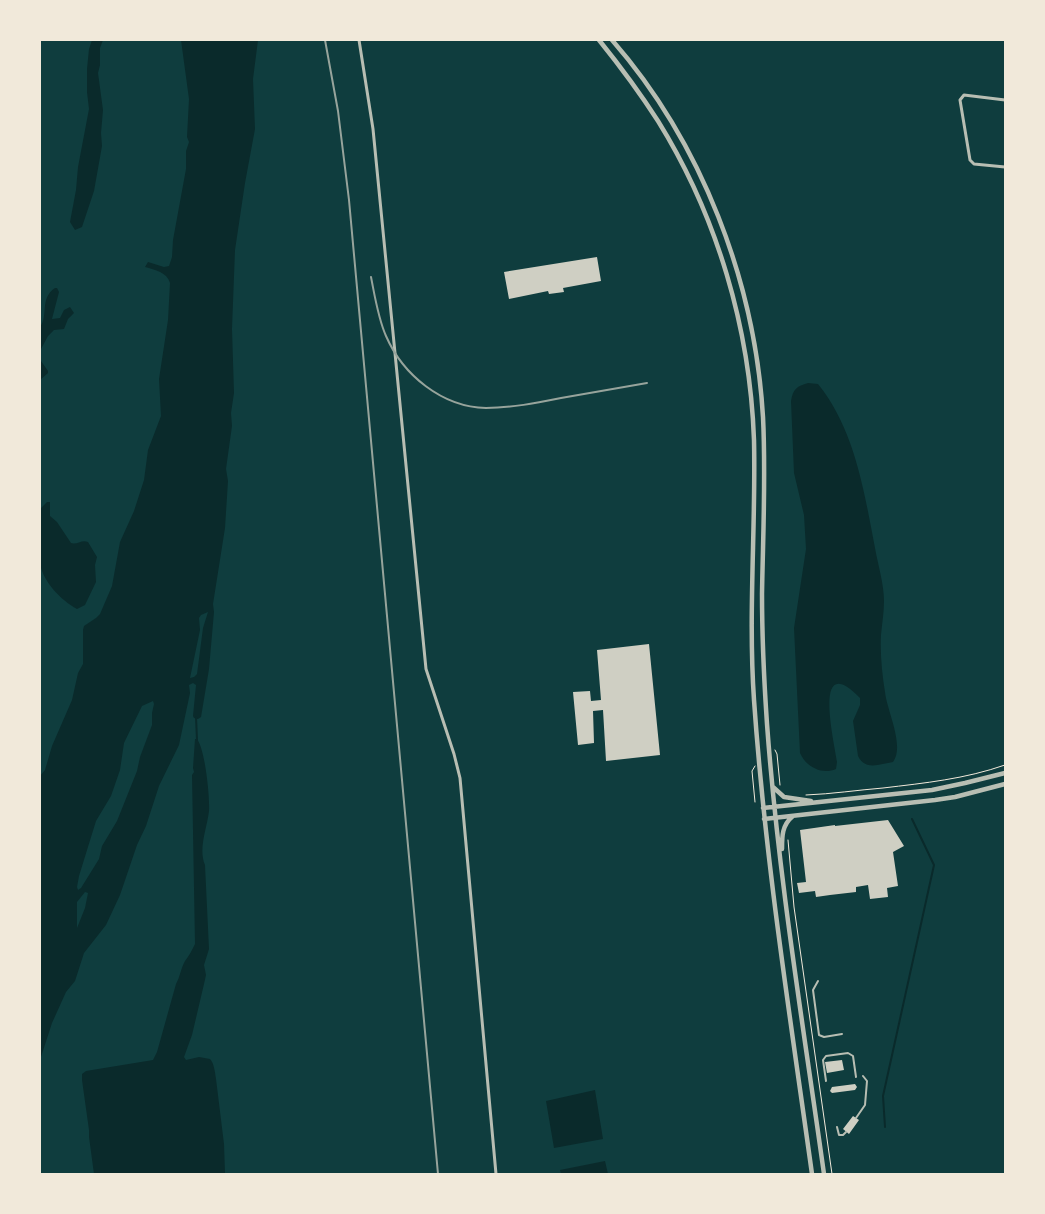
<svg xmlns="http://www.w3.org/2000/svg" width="1045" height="1214" viewBox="0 0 1045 1214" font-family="'Nunito Sans',sans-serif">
<rect width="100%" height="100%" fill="#0f3d3e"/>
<path fill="#0a2a2b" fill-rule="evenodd" d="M 92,40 L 103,40 L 100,48 L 100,65 L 98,73 L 103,110 L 101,133 L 102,146 L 94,191 L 82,227 L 75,230 L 70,222 L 76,190 L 78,167 L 89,109 L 87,92 L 87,69 L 89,49 Z
M 181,40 L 258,40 L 253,79 L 255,129 L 245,183 L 235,250 L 232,329 L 234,393 L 231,413 L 232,426 L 226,469 L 228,481 L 225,528 L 213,604 L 214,612 L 209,669 L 201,717 L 198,719 L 194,718 L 193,716 L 196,685 L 193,683 L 189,685 L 190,693 L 179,745 L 159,786 L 146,826 L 137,845 L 120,895 L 106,925 L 84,953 L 75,981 L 66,992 L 52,1023 L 40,1060 L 40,776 L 45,770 L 52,746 L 72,700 L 78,673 L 83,664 L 83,630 L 84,626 L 96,618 L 100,614 L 112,586 L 120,542 L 134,511 L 144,480 L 148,450 L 161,416 L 159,379 L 168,320 L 170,283 C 167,272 155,270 145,267 L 148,262 L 164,267 L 169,266 L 172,257 L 173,240 L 186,169 L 186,151 L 189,142 L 187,137 L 189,99 ZM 208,612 L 203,628 L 197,674 L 194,677 L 190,678 L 200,630 L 199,618 L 201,615 ZM 153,701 L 154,704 L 152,713 L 152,725 L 140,757 L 137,771 L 117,821 L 102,846 L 99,859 L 81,888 L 78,890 L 77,887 L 79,876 L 96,821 L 111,796 L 120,770 L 124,743 L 142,706 ZM 85,892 L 88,893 L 85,908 L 77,928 L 77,902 Z
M 55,288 L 57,288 L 59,292 L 52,319 L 60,318 L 64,310 L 70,307 L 74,313 L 68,319 L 64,329 L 54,330 L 48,336 L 41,349 L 41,361 L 48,371 L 48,373 L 40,380 L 40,327 C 49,315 39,299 55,288 Z
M 808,383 L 818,384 C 855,430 864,491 875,548 C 878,565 884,584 884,601 C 884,612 882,624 881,635 C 880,653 882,674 885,692 C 887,711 905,746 893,762 C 880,764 865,771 858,756 L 853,721 L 860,705 L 860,698 C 812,649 834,741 837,762 L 836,769 C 822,775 806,767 800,753 L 794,628 L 806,549 L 804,515 L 794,473 L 791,401 C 793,389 797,386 808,383 Z
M 47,502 L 50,502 L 50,516 L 57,522 L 71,543 C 77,545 82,539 88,542 L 97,557 L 95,565 L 96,582 L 85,605 L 77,609 C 61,600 44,583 40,564 C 37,551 40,523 40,509 Z
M 195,739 L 197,739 C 205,749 210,797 209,811 C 207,828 198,849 205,865 L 209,949 L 204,965 L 206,975 L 204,984 L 192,1035 L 184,1057 L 186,1060 L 199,1057 L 210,1059 C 214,1063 215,1072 216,1079 L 224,1144 L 225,1173 L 225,1174 L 94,1174 L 89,1137 L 89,1130 L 82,1080 L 82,1074 L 86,1071 L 153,1060 L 157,1052 L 176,984 C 180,977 181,968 185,961 C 189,956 192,950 195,944 L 192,775 L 194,772 L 193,768 Z
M 595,1090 L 603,1139 L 554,1148 L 546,1101 Z
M 605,1161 L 608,1174 L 561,1174 L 560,1170 Z"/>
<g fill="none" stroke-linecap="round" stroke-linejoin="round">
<path stroke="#0a2a2b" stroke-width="2" d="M 196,717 L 197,740
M 885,1127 L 883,1096 L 934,865 L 912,819"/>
</g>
<path fill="#cfcfc3" d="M 597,257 L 601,281 L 563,288 L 564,292 L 549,294 L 548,291 L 509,299 L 504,272 Z
M 649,644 L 660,755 L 606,761 L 603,710 L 593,711 L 594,743 L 578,745 L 573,692 L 590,691 L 591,701 L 601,700 L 597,650 Z
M 888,820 L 904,846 L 893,852 L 898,886 L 887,888 L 888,897 L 870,899 L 868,885 L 856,887 L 856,892 L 830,895 L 816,897 L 815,891 L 799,893 L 797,883 L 806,882 L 800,830 L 835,825 L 835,826 Z
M 842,1060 L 844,1070 L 827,1073 L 825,1062 Z
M 855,1084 L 857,1087 L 855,1090 L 832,1093 L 830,1091 L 832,1087 Z
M 853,1116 L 859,1120 L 849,1134 L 843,1129 Z"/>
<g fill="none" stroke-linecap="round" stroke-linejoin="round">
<path stroke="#f1e9da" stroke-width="1" d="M 775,750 L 777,754 L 780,785
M 755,766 L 752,771 L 755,802
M 806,795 C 832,794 858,790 883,788 C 925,783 965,779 1005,765
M 788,840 L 794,907 L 832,1174"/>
<path stroke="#b8beb3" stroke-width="2" d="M 818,981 L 813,990 L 819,1035 L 824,1037 L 842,1034
M 826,1081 L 823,1060 L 826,1056 L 848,1053 L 853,1056 L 856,1077
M 856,1118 L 865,1105 L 867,1081 L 863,1076
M 837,1127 L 839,1135 L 843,1135 L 846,1132"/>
<path stroke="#b8beb3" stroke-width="3" d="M 359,40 L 373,129 L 426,669 L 454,754 L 460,778 L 496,1174
M 1005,100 L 964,95 L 960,100 L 970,160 L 974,164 L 1005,167"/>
<path stroke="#b8beb3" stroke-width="4.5" d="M 599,40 C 620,66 640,93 658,121 C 717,216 750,328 754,440 C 756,526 748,613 754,700 C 765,858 790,1016 812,1174
M 612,40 C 702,143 755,282 763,417 C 766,476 763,535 762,594 C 762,637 764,680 767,724 C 778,874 803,1024 824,1174
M 773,787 L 784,797 L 811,801
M 763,808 L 932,790 L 965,783 L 1005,773
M 764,819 L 935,800 L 955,797 L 1005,784
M 782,849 C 782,836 782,825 793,816"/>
<path stroke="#97a49c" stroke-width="2" d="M 325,40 L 338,111 L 349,200 L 438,1174
M 371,277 C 375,297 378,318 386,336 C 403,375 442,407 486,408 C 511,408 536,403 561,398 C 589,393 618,388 647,383"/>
</g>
<rect width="1045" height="1214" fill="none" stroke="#f1e9da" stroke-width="82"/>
</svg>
